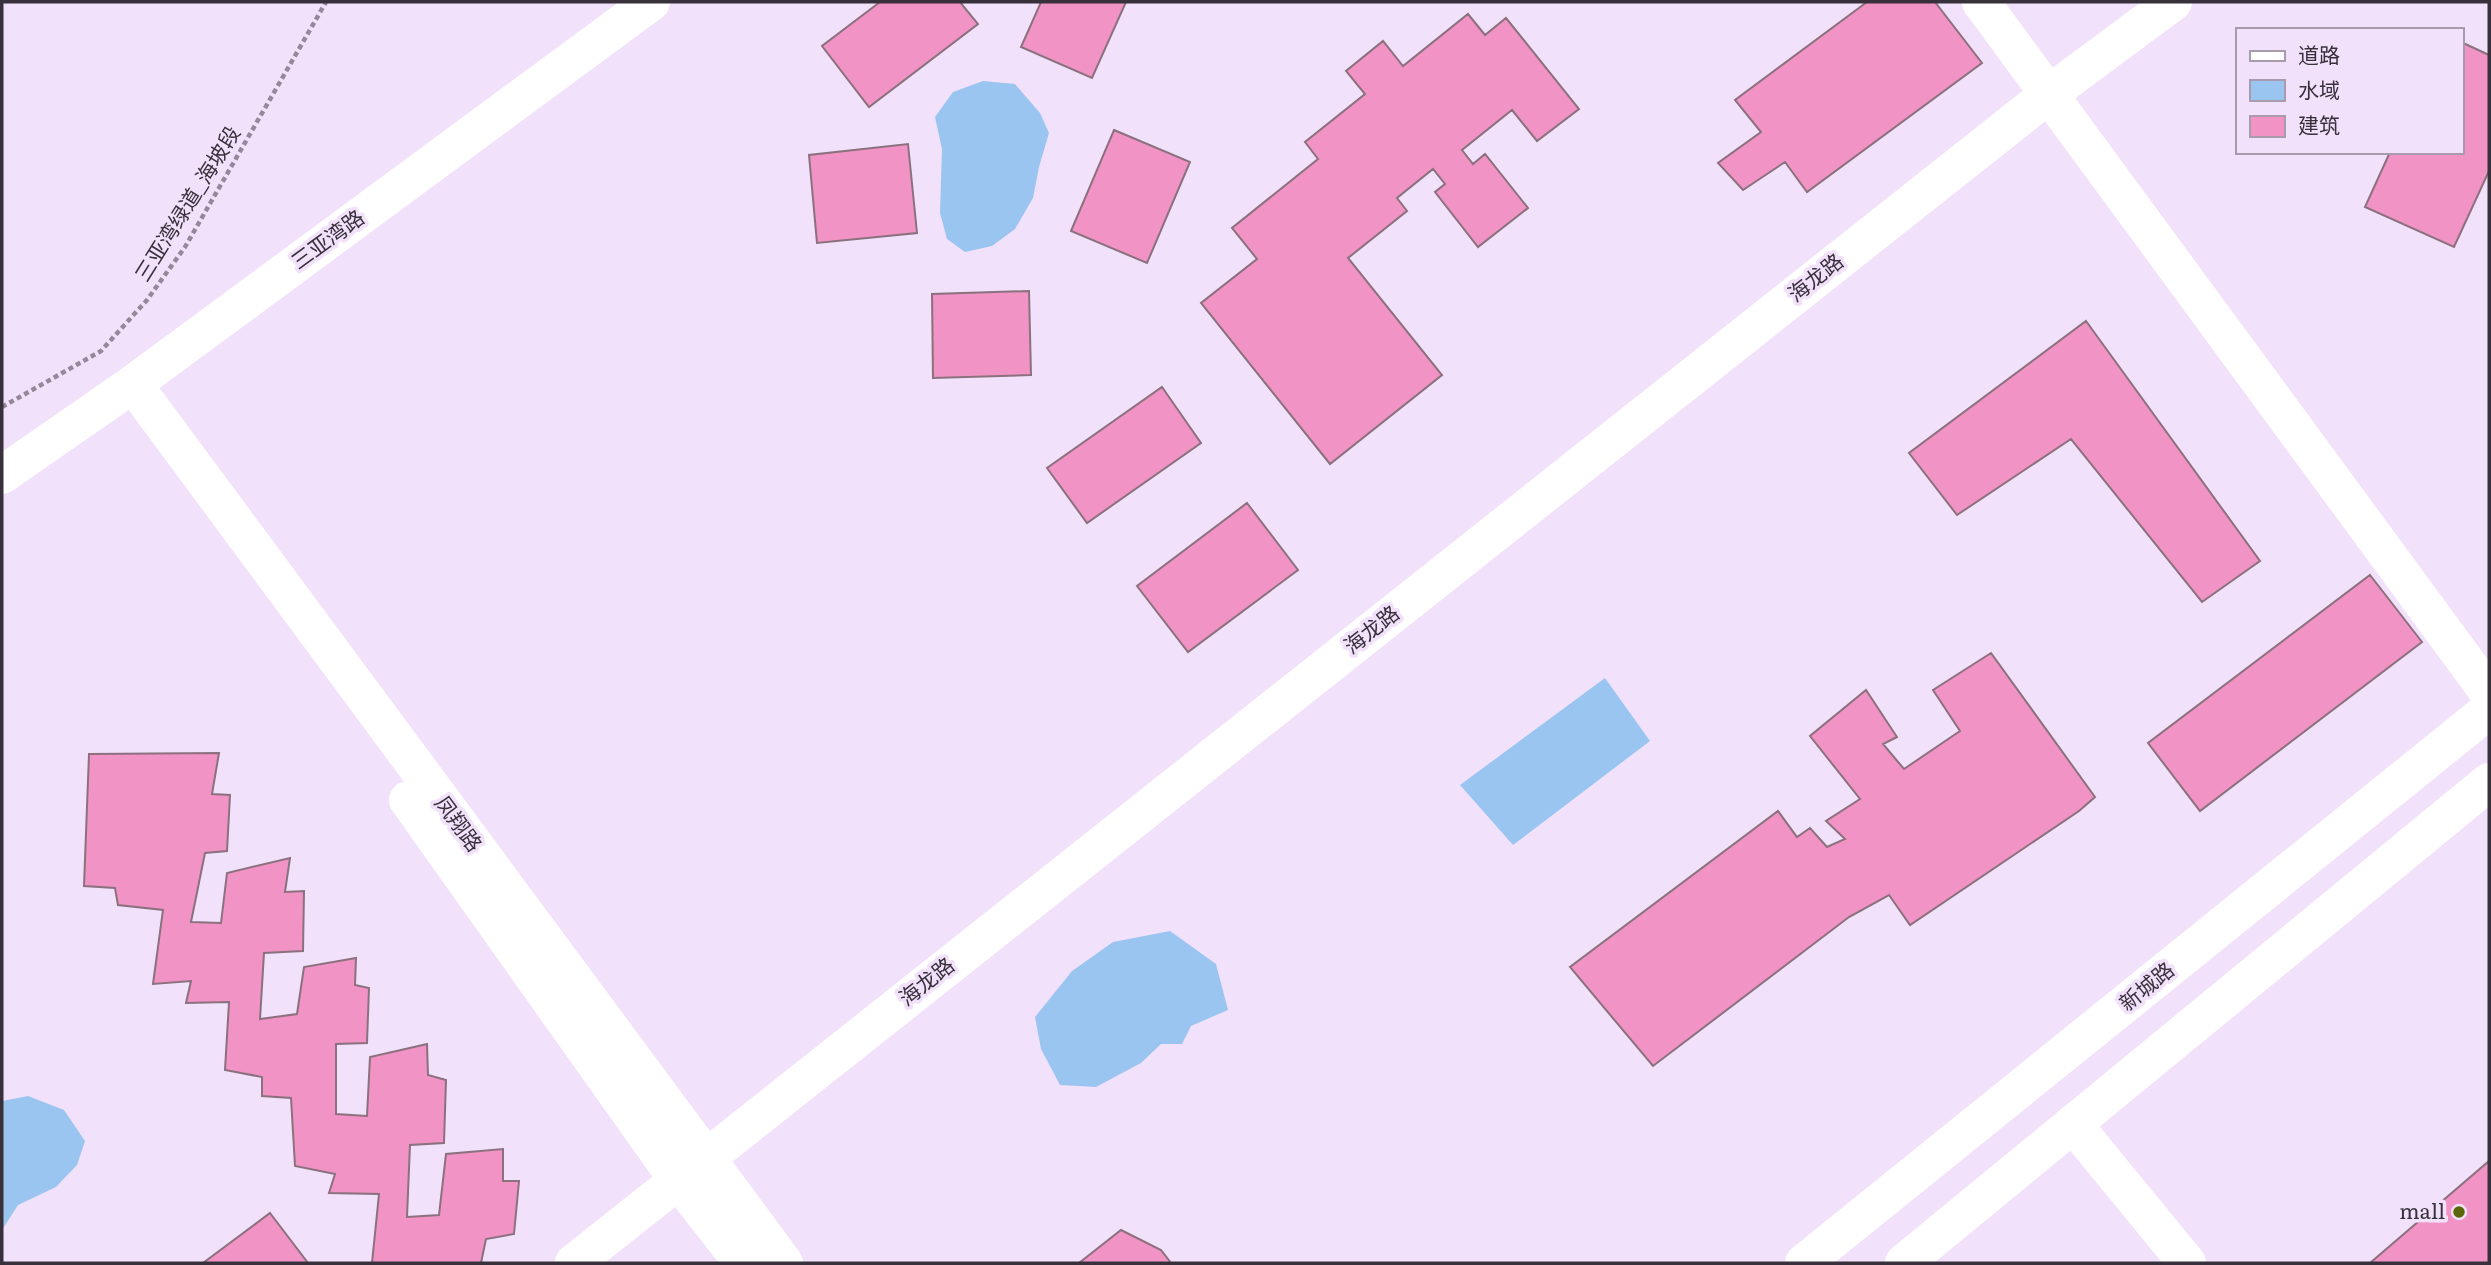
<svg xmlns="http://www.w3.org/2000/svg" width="2491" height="1265" viewBox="0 0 2491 1265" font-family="Literata,'Noto Sans SC',serif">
<rect width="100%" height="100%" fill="#f2e1fa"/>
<path fill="#9bc5f1" d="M 983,81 L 1015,84 L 1040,113 L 1049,133 L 1039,167 L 1033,198 L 1015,229 L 992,246 L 965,252 L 947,239 L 940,213 L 942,149 L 935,117 L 953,92 Z
M 1605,678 L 1650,741 L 1513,845 L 1460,785 Z
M 1170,931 L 1216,964 L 1228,1010 L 1191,1026 L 1182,1044 L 1161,1044 L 1141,1063 L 1096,1087 L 1060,1085 L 1041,1049 L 1035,1017 L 1072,971 L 1113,942 Z
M 28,1096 L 64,1110 L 85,1141 L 77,1165 L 56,1187 L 18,1205 L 2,1230 L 2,1101 Z"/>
<path fill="#f193c5" stroke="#8b717e" stroke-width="2" d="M 880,2 L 960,2 L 978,24 L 869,107 L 822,46 Z
M 1041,2 L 1126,2 L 1092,78 L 1021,47 Z
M 1867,2 L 1935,2 L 1982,63 L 1807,192 L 1785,162 L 1743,190 L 1718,163 L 1761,132 L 1735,100 Z
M 1468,14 L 1485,35 L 1506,18 L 1579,109 L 1537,141 L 1512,110 L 1462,150 L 1473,164 L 1485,154 L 1528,208 L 1478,247 L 1435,192 L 1445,184 L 1433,169 L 1397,198 L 1407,211 L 1348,258 L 1442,375 L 1330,464 L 1201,303 L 1257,259 L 1232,228 L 1318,159 L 1305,142 L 1365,94 L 1346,71 L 1383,41 L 1403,66 Z
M 2461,42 L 2489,55 L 2489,171 L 2454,247 L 2365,207 L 2390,152 L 2461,152 Z
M 1114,130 L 1190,162 L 1147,263 L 1071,231 Z
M 908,144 L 917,233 L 817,243 L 809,155 Z
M 1029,291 L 1031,375 L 933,378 L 932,294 Z
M 2086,321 L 2260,561 L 2202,602 L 2071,439 L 1957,515 L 1909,453 Z
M 1162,387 L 1201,443 L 1087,523 L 1047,468 Z
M 1247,503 L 1298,570 L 1188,652 L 1137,586 Z
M 2370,575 L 2422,642 L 2200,811 L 2148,743 Z
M 1991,653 L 2095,797 L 2079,811 L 1910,925 L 1889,895 L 1849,917 L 1653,1066 L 1570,967 L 1778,811 L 1797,837 L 1810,828 L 1827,847 L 1845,839 L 1826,821 L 1860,799 L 1810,736 L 1866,690 L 1897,737 L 1883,744 L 1904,769 L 1960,731 L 1933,690 Z
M 219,753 L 212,794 L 230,795 L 227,851 L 205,853 L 191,922 L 221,923 L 227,873 L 290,858 L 285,892 L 304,891 L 303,951 L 264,953 L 260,1019 L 297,1014 L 304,967 L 356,958 L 355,985 L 369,988 L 367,1043 L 336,1044 L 336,1114 L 367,1116 L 370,1057 L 427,1044 L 428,1075 L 446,1080 L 444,1143 L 410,1145 L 407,1217 L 439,1215 L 446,1154 L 503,1149 L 503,1181 L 519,1181 L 514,1234 L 486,1239 L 481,1263 L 372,1263 L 379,1194 L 329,1193 L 335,1174 L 295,1166 L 291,1098 L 262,1096 L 262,1077 L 225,1070 L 229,1002 L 186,1003 L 191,981 L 153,984 L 163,910 L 118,905 L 115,888 L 84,886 L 89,754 Z
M 2489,1161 L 2489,1263 L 2370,1263 Z
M 270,1213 L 308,1263 L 203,1263 Z
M 1121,1230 L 1161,1250 L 1171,1263 L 1079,1263 Z"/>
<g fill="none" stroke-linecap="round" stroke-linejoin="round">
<path stroke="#94889a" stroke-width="4.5" stroke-dasharray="5 3.5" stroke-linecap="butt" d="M 2,407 L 101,351 L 147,300 L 185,247 L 326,2"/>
<path stroke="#fff" stroke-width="38" d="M 1981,2 L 2489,693
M 133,384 L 784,1263
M 408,800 L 678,1180 L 743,1263
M 2073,1124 L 2187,1263
M 574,1263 L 2049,94 L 2173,2"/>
<path stroke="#fff" stroke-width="38" d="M 2,475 L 133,384 L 651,2
M 1804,1263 L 2489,710
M 1904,1263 L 2489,782"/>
</g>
<circle fill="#5b6609" stroke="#f2e1fa" stroke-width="2.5" cx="2459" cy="1212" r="7"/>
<g text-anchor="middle" stroke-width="7" stroke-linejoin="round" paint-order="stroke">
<g font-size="21" fill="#38313b" stroke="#f2e1fa">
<text transform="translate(188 204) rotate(-58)" y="7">三亚湾绿道_海坡段</text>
<text transform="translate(328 240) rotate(-36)" y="7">三亚湾路</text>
<text transform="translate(1816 278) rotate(-38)" y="7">海龙路</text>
<text transform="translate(1372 630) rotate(-38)" y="7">海龙路</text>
<text transform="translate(458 824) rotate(54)" y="7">凤翔路</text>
<text transform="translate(927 982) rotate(-38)" y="7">海龙路</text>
<text transform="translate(2147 987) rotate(-39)" y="7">新城路</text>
</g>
<g font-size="21" fill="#38313b" stroke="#f2e1fa" text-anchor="end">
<text x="2445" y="1219">mall</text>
</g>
</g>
<rect width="2491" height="1265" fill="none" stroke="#38313b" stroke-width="7"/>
<rect x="2236" y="28" width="228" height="126" fill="#f2e1fa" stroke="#a89bae" stroke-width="2"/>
<rect x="2250" y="51" width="35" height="10" fill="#ffffff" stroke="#a89bae" stroke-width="2"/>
<text x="2298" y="63" font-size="21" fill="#38313b">道路</text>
<rect x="2250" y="80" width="35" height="21" fill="#9bc5f1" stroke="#a89bae" stroke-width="2"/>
<text x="2298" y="98" font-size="21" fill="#38313b">水域</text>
<rect x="2250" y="116" width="35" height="21" fill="#f193c5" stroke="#a89bae" stroke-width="2"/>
<text x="2298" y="133" font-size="21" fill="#38313b">建筑</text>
</svg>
